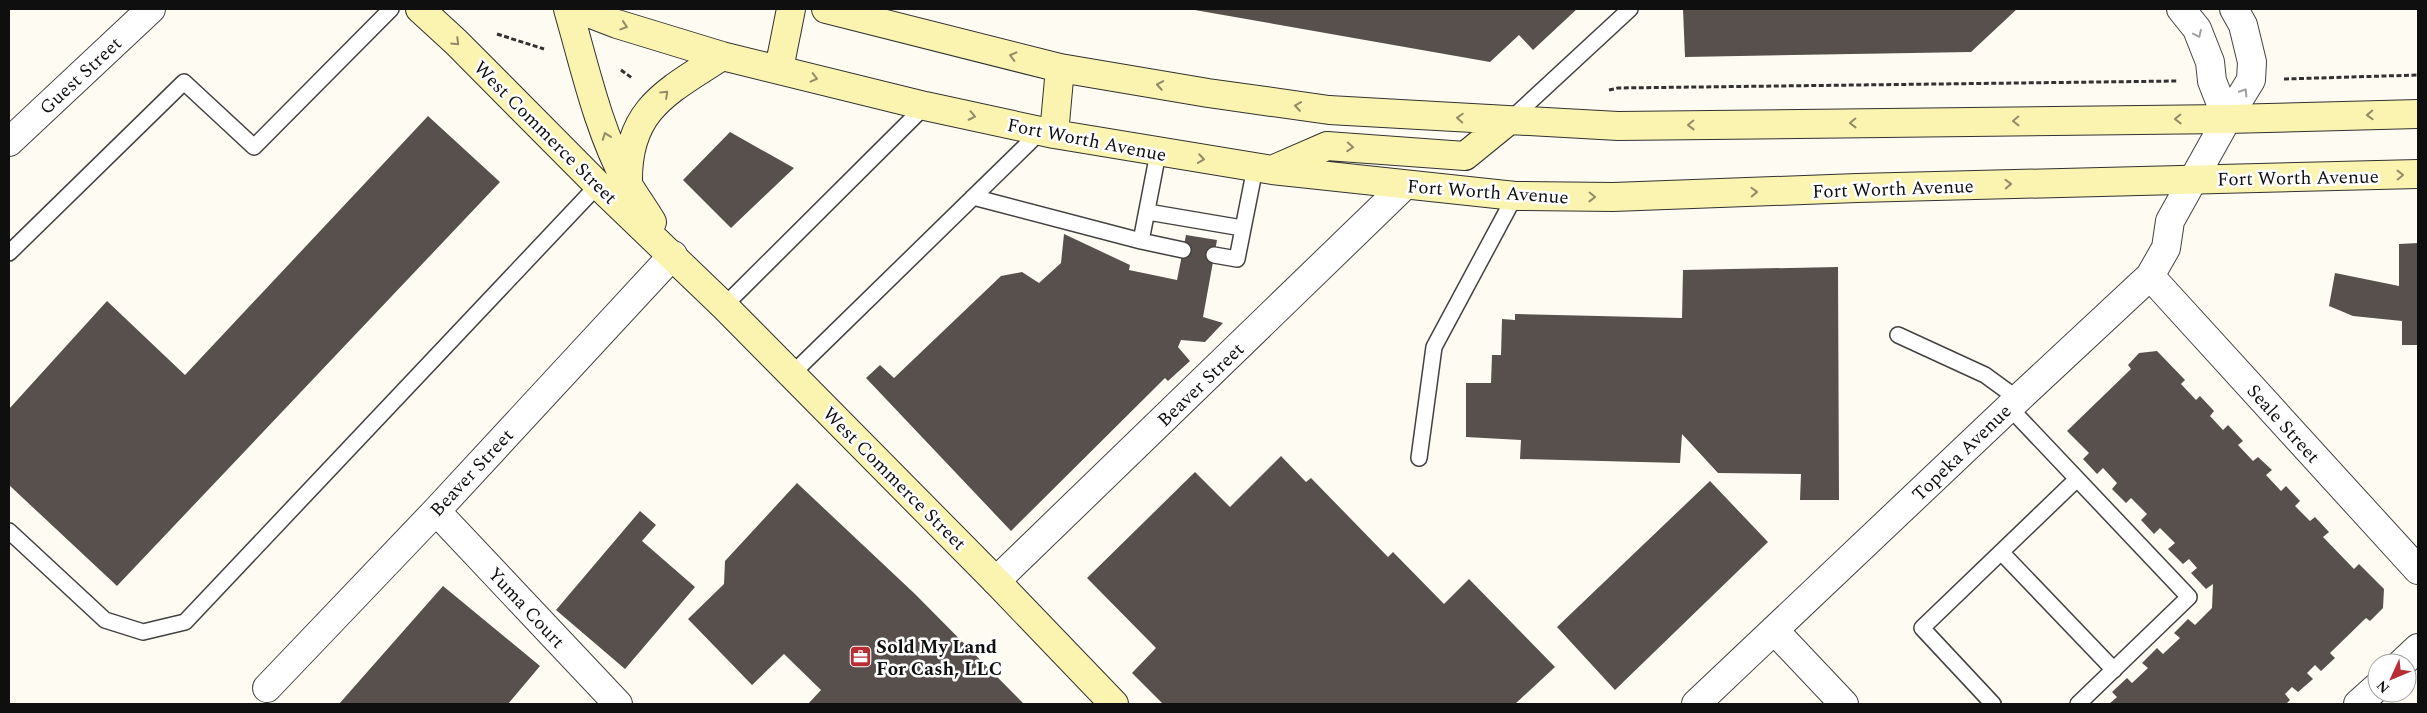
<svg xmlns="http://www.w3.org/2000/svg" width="2427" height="713" viewBox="0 0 2427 713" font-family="Spectral,serif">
<rect width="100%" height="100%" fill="#fefcf2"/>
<path fill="#57504c" d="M 1189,9 L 1577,9 L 1533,50 L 1519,35 L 1490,62 Z
M 1683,9 L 2017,9 L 1971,52 L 1685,57 Z
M 428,116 L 500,182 L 117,586 L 9,485 L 9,409 L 107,301 L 185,375 Z
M 730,132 L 794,168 L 731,228 L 683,180 Z
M 1064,234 L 1130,265 L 1129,270 L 1177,280 L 1186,235 L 1217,240 L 1203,317 L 1223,323 L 1205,342 L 1181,340 L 1178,347 L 1190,361 L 1168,381 L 1165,378 L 1011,531 L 866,378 L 880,365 L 894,378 L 1001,276 L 1022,272 L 1039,283 L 1061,263 Z
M 2418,243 L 2418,345 L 2402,345 L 2402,321 L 2353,316 L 2329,306 L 2335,273 L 2399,286 L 2399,244 Z
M 1838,267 L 1839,500 L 1800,500 L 1801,474 L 1718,473 L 1682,434 L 1680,463 L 1520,459 L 1521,440 L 1466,437 L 1466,383 L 1491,383 L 1492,355 L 1501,355 L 1502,319 L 1515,320 L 1515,314 L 1682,318 L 1683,270 Z
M 2157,351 L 2185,380 L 2181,384 L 2196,400 L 2200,396 L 2214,411 L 2210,416 L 2223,430 L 2228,425 L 2243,441 L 2238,445 L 2253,461 L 2258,457 L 2272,470 L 2266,475 L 2281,491 L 2286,486 L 2300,501 L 2295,506 L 2310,521 L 2315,517 L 2329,532 L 2323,537 L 2354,569 L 2359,564 L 2384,589 L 2383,608 L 2370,621 L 2366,618 L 2330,653 L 2335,658 L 2321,671 L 2315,665 L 2307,673 L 2313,679 L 2298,692 L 2292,687 L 2285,694 L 2290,700 L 2286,704 L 2109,704 L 2117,697 L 2112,692 L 2127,678 L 2132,683 L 2148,668 L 2142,663 L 2157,648 L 2163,654 L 2180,638 L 2174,633 L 2188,619 L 2195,625 L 2212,608 L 2213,584 L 2206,589 L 2191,573 L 2197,568 L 2189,559 L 2183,564 L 2168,549 L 2175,543 L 2160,528 L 2154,534 L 2141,520 L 2147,514 L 2131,498 L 2126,503 L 2112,489 L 2117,483 L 2103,468 L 2097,474 L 2083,459 L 2089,453 L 2067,431 L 2131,369 L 2128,365 L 2139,353 Z
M 1281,456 L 1306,482 L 1311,478 L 1388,557 L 1393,552 L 1444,604 L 1469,579 L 1555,667 L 1515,704 L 1163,704 L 1132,673 L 1156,648 L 1087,578 L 1195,472 L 1230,507 Z
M 1710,481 L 1768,542 L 1615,690 L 1557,627 Z
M 797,483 L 915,594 L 1024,704 L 808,704 L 821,690 L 784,654 L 752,685 L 688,619 L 724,584 L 725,561 Z
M 640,511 L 656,525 L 642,541 L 695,587 L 625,669 L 556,610 Z
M 443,586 L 540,666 L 508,704 L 339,704 Z"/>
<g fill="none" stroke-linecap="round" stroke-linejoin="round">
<defs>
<path id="lane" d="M 1510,120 L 1630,9
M 973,197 L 1141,241 L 1158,153
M 1148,212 L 1242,228
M 1141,241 L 1183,250
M 9,253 L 184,82 L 254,147 L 391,9
M 1214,255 L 1237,259 L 1255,168
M 724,306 L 925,106
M 1898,335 L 1985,375 L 2018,399
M 792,374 L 1041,131
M 2009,407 L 2189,597 L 2078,704
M 1419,458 L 1434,347 L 1515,196
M 9,531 L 105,620 L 143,632 L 185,622 L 598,185
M 2001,552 L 2114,670
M 1993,704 L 1922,628 L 2077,479"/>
<path id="street" d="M 2181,9 L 2197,29 L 2210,62 L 2212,81 L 2227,119
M 9,142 L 151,9
M 2150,276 L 2418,570
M 436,511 L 618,704
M 996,581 L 1404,186
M 1774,630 L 1844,704
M 2402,663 L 2418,648
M 267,688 L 436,511 L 673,255
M 1696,704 L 2018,399 L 2150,276 L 2166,248 L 2170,221 L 2227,119 L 2251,80 L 2252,62 L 2243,25 L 2234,9
M 2358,704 L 2377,687"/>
<path id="secondary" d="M 420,9 L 456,42 L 598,185 L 724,306 L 996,581 L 1114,704
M 568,9 C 585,68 598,129 627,183 C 635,196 644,209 652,222
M 578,9 L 617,24 L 722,56 L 925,106 L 1054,134 L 1272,170 L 1515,196 L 1613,197 L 1857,188 L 2418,174
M 826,9 L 1060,68 L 1208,93 L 1329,110 L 1618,126 L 2227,119 L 2418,114
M 779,69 L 791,9
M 1054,134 L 1060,68
M 1272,170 L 1327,146 L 1465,156 L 1508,121
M 628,182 C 627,109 667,92 722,56"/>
</defs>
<use href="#lane" stroke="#424242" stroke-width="18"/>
<use href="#street" stroke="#424242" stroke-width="30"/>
<use href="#secondary" stroke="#313131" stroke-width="30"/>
<path stroke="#313131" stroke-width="3" stroke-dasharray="5 2.5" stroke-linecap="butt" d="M 497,34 L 544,49
M 621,70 L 632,78
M 2284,79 L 2418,75
M 1609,90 L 1618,88 L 2178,81"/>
<use href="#lane" stroke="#fff" stroke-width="15"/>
<use href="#street" stroke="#fff" stroke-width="28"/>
<use href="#secondary" stroke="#fbf3b0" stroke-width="28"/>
</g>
<defs><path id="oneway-chevron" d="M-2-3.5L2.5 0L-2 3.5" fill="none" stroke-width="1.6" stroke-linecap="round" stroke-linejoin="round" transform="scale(1.25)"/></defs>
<g stroke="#918c68">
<use href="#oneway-chevron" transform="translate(624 26) rotate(18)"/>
<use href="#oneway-chevron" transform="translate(456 42) rotate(44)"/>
<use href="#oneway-chevron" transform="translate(1013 56) rotate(-166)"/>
<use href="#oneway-chevron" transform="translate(814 78) rotate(14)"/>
<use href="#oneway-chevron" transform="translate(1160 85) rotate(-170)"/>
<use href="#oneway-chevron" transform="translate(665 94) rotate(-43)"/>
<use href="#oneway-chevron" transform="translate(1298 106) rotate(-172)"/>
<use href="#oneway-chevron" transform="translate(2370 115) rotate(178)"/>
<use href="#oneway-chevron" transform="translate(972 116) rotate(12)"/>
<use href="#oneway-chevron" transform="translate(1460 118) rotate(-177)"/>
<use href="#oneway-chevron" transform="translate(2178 119) rotate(179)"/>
<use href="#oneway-chevron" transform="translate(2016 121) rotate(179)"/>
<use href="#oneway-chevron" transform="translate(1853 123) rotate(179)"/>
<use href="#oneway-chevron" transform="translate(1691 125) rotate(179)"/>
<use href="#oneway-chevron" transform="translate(606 136) rotate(-110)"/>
<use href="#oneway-chevron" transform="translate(1350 147) rotate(4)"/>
<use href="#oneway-chevron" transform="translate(1201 159) rotate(9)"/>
<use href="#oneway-chevron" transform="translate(2400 175) rotate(-1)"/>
<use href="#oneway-chevron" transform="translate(2008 184) rotate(-2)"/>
<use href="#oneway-chevron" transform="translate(1754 192) rotate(-2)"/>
<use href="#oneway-chevron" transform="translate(1592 197) rotate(1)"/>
</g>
<g stroke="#9f9f9f">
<use href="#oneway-chevron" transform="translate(2198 34) rotate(65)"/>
<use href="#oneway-chevron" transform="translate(2244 92) rotate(-58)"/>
</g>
<defs>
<symbol id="office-square" viewBox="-11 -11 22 22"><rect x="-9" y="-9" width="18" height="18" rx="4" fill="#b82d33" stroke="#fff"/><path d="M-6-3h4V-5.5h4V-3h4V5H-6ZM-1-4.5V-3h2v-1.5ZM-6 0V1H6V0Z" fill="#fff"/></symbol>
</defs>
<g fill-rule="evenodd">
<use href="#office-square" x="848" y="644" width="25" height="25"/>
</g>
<g text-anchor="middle" stroke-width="5" stroke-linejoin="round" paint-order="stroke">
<g font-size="19" fill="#0f0f0f" stroke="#fff">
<text transform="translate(80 75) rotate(-43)" y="7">Guest Street</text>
<text transform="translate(546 132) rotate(45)" y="7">West Commerce Street</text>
<text transform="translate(1087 139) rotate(11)" y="7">Fort Worth Avenue</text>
<text transform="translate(2298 177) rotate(-1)" y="7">Fort Worth Avenue</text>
<text transform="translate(1893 188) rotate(-2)" y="7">Fort Worth Avenue</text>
<text transform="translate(1488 191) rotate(4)" y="7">Fort Worth Avenue</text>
<text transform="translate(1200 384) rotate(-44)" y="7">Beaver Street</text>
<text transform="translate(2284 423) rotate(48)" y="7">Seale Street</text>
<text transform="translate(1961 452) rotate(-44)" y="7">Topeka Avenue</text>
<text transform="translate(471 472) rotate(-47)" y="7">Beaver Street</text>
<text transform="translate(895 478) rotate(45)" y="7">West Commerce Street</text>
<text transform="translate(527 607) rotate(47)" y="7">Yuma Court</text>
</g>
<g font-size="19" font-weight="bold" fill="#0f0f0f" stroke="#fff" text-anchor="start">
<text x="876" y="653">Sold My Land<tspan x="876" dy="22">For Cash, LLC</tspan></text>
</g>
</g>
<rect width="2427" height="713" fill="none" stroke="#0f0f0f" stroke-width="20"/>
<g transform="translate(2392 678) rotate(226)"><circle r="24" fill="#ffffff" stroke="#9f9f9f"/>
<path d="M0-4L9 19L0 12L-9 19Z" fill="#b82d33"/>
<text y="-8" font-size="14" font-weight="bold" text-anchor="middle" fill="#0f0f0f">N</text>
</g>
</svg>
